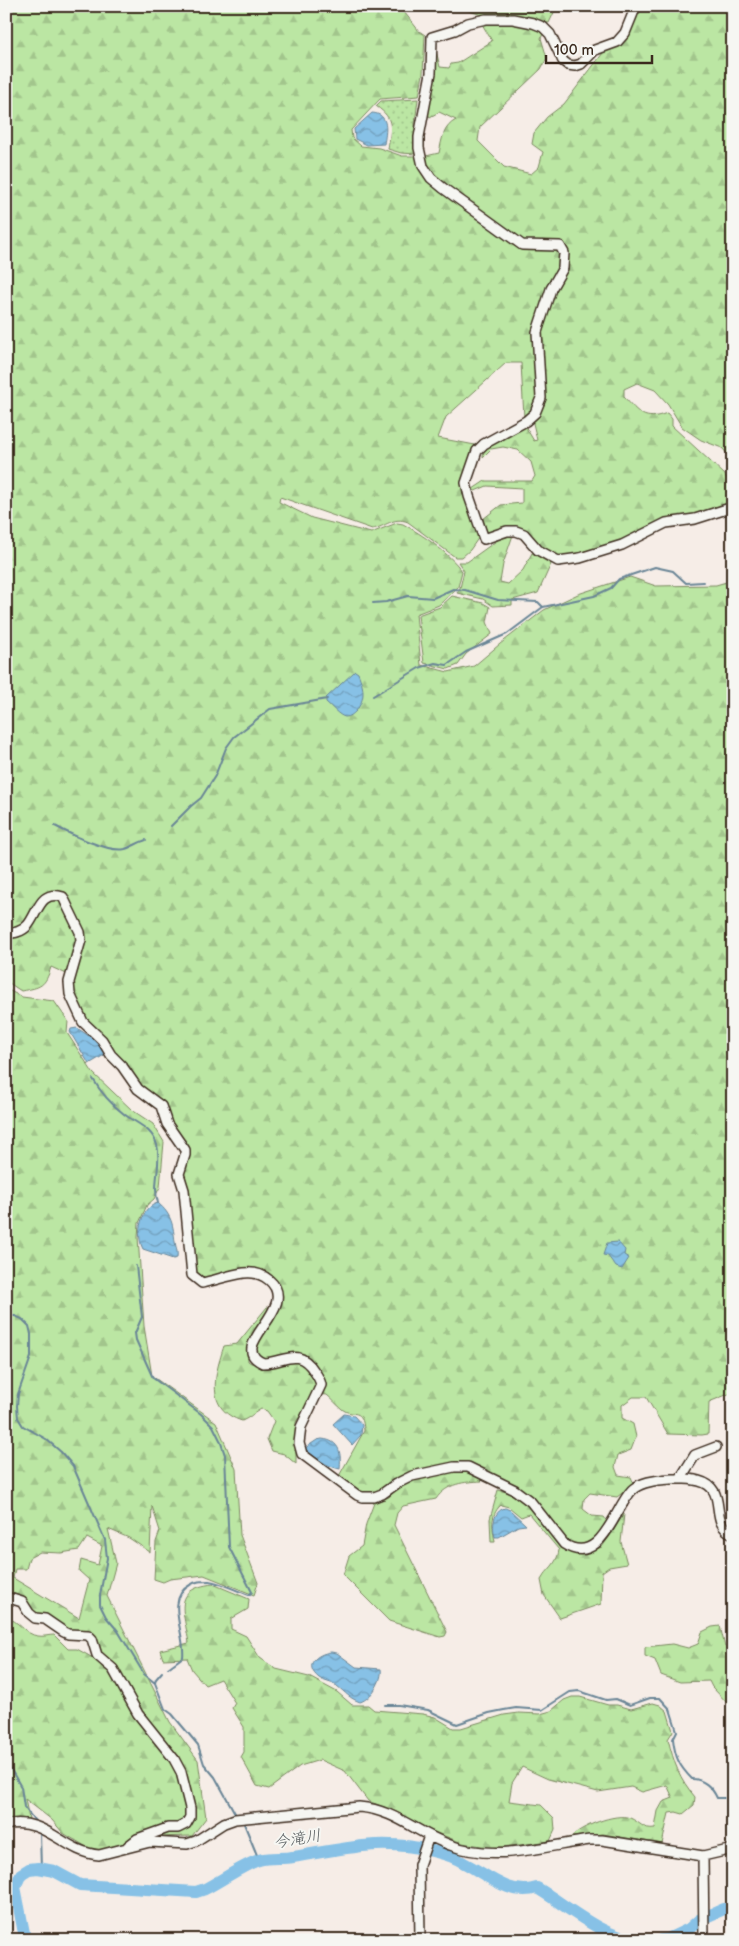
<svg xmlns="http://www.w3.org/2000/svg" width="739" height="1946" viewBox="0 0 739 1946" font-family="'Balsamiq Sans','Klee One',sans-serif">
<defs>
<pattern id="grass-dots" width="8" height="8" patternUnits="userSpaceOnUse" patternTransform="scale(1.25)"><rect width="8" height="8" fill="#bbe6a3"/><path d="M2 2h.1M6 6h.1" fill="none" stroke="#a2c58c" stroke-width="1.8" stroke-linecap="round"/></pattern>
<pattern id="forest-firs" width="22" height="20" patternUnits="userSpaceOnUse" patternTransform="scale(1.25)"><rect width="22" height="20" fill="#bbe6a3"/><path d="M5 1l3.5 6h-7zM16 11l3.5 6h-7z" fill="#a2c58c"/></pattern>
<pattern id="water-waves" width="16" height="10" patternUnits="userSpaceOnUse" patternTransform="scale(1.25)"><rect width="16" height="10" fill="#87c1e6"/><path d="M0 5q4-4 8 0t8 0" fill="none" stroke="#709dba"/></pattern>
</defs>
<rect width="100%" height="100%" fill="#f6ede7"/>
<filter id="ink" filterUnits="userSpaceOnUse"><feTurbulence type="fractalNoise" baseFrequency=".02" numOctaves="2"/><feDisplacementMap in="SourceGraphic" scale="10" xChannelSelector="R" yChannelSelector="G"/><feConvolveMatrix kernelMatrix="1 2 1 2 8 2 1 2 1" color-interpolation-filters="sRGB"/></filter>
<g filter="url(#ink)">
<path fill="url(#grass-dots)" stroke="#7b8860" d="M 418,99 L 415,123 L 416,154 L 401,153 L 388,149 C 391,128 395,119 376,106 L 381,101 Z"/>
<path fill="url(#forest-firs)" stroke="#7b8860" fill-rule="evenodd" d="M 6,6 L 402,6 L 401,8 L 419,31 L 425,35 L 423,74 L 419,96 L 380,99 L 351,130 L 352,138 L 361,146 L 379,148 L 402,156 L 415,156 L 423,173 L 524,248 L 557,249 L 561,253 L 561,262 L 533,333 L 537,400 L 531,411 L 524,418 L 521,363 L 506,363 L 446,417 L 438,438 L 475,445 L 462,485 L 479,537 L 470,550 L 462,557 L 455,557 L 408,522 C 393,516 386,527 372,529 L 280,497 L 279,502 L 312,518 L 371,533 L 397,523 L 403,524 C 423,535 448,552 462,571 L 458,587 L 439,605 L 416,614 L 421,665 L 448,672 L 474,666 L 500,644 L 544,610 L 578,594 L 630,577 L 656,586 L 716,585 L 733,580 L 733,1397 L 731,1393 L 709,1402 L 708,1434 L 702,1435 L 668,1434 L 646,1397 L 633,1397 L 622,1405 L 622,1418 L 633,1424 L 636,1437 L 631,1450 L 618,1455 L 615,1467 L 618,1475 L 631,1477 L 634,1484 L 617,1497 L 590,1493 L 584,1499 L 583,1509 L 592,1516 L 604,1517 L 607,1521 L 604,1531 L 588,1544 L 581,1546 L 569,1543 L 541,1511 L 465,1463 C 449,1466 425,1467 411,1474 C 376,1489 375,1508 339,1476 L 364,1431 C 363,1406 353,1418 342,1409 C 337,1405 332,1399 327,1395 L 319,1394 L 313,1397 L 296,1422 L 296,1464 L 284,1454 L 272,1451 L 267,1439 L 274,1421 L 267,1411 L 261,1409 C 254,1413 249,1418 242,1421 C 204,1409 215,1374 224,1346 L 237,1344 L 267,1307 L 269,1307 L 269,1310 L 248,1351 L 248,1361 L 251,1363 L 260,1364 L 255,1345 L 280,1301 L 261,1272 L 202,1281 L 197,1277 L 181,1174 L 187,1156 L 171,1128 L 165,1109 L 139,1087 L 85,1022 L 73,996 L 71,976 L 51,967 C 45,987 41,987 21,991 L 6,981 Z
M 454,6 L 557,6 L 549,23 L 534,20 L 488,17 Z
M 640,6 L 686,8 L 733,6 L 733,460 L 722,448 L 701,440 L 682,427 L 668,404 L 655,390 L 637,383 L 624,389 L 624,397 C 639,413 644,422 667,413 L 672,419 L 672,426 L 724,474 L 733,486 L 733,503 L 582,554 L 559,557 L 505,527 L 487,533 L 483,519 L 501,505 L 522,503 L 522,488 L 487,486 L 475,491 L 473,489 L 485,481 L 532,481 L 535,476 L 531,462 L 518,450 L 503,447 L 491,449 L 483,457 L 484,450 L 495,442 L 525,426 L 534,441 L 537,440 L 532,419 C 535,416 539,413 541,411 C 551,394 538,350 541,330 C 543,317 549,300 554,289 C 560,274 576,258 562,244 L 523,243 L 434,177 L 428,166 L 426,156 L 439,153 C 442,139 443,127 456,120 L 439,112 L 430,117 L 427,113 L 435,46 L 440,67 L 449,68 L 451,64 L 458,63 L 492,41 L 482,24 C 503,21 525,22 544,32 L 541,38 L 547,58 L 541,69 L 480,127 L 478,141 L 504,167 L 531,174 L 539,167 L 543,152 L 532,144 L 534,133 L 547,117 L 564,104 L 606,49 L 618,45 Z
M 513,535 L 503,564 L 500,582 L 508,584 L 523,570 L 532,553 L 551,564 L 538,593 L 512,600 L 512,605 L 493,606 L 483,599 L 457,593 L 460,588 L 464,571 L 458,562 L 467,562 L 499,539 Z
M 452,596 L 483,603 L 490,607 L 487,622 L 492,634 L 466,654 L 458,665 L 448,669 L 424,663 L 418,615 L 440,607 Z
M 6,989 L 22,997 L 54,1001 L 68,1021 L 67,1033 L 93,1073 L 132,1110 L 153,1124 L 164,1142 L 160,1187 L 154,1199 L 147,1205 L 139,1223 L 138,1237 L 144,1326 L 152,1376 L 216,1422 L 236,1469 L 240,1535 L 258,1583 L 254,1595 L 204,1575 L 170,1579 L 163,1582 L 154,1579 L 156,1542 L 160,1531 L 152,1506 L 150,1552 L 129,1538 L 108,1529 L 116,1563 L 107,1596 L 170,1722 L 198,1760 L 206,1818 L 192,1836 L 153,1837 L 97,1853 L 63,1833 L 52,1820 L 25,1799 L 29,1819 L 6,1822 L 6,1618 C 18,1619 25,1635 38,1636 C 43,1637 49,1635 54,1635 L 68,1649 L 77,1649 L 102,1663 L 93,1638 C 59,1629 35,1615 6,1595 ZM 87,1538 L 102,1546 L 98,1565 L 81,1560 L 79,1571 L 89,1580 L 79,1618 L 13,1578 L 15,1569 L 26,1569 L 29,1558 L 40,1552 L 61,1553 L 79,1550 Z
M 456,1470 L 468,1470 L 482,1477 L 482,1481 C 464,1482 447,1483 436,1499 L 403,1506 L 397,1513 L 394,1525 L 447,1632 L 445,1636 L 440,1637 L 389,1621 L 343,1575 L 349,1556 L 362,1546 L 366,1524 L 374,1503 L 389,1497 L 397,1489 L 415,1479 Z
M 498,1490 L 515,1494 L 531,1506 L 563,1547 L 573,1553 L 584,1553 L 602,1547 L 624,1514 L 621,1542 L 627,1564 L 609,1567 L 602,1572 L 601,1604 L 560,1618 L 544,1595 L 541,1580 C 548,1568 557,1565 559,1550 L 529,1514 L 521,1517 L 509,1507 L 501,1505 C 489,1516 493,1529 495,1542 L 491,1542 L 490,1519 Z
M 213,1584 L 249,1599 L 248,1609 L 231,1619 L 231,1629 L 246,1636 L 260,1658 L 276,1669 L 309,1677 L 337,1692 L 352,1705 L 368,1705 L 374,1710 L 423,1714 L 435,1717 L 453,1728 L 461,1728 L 504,1715 L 519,1713 L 540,1714 L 551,1711 L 564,1700 L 572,1697 L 580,1697 L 608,1705 L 617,1705 L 631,1709 L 653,1703 L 660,1705 L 667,1711 L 673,1731 L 668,1739 C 674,1763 679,1778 695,1797 L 694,1805 L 683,1814 L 676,1812 L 669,1813 L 662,1844 L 603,1834 L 571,1837 C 580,1827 616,1812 630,1818 C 640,1822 643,1830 655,1828 L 658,1811 L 663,1802 L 673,1798 L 667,1785 L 642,1792 L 631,1787 L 598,1792 L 548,1779 L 522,1767 L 512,1783 L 509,1801 L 541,1805 L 554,1818 L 555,1830 L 550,1841 L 495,1848 L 462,1843 L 432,1831 L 394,1811 L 368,1801 L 345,1771 L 320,1760 L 300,1766 L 269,1789 L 257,1786 L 241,1757 L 244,1752 L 244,1727 L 232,1708 L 235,1703 L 220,1679 L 205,1685 L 192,1670 L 187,1658 L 163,1659 L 160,1650 L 189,1643 C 184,1612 171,1589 213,1584 Z
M 720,1626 L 725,1647 L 733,1645 L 733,1709 L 712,1687 L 709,1681 L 680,1682 L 661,1675 L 655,1660 L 645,1656 L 645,1647 L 672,1644 L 688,1648 L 698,1644 L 702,1632 L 712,1627 Z"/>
<path fill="url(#water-waves)" stroke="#698596" d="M 372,113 C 390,114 386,132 384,144 L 367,145 L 355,139 L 354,129 Z
M 355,671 L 358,673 C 364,688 366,698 356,711 C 353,714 350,717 345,717 C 339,716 331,706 326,702 L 326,698 Z
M 77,1028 L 92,1038 L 106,1054 L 89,1064 L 70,1032 L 71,1029 Z
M 158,1203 C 172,1215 173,1225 175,1242 C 176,1248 178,1252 177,1258 L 173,1259 L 143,1249 C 135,1234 141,1207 158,1203 Z
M 618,1242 L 625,1250 L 624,1255 L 629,1258 L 622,1269 L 616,1267 L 608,1256 L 603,1255 L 607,1243 Z
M 344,1414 L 354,1416 L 362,1425 L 361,1435 L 352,1445 L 333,1424 Z
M 322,1439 C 341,1441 341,1454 340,1469 C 326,1466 314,1458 305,1448 L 317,1440 Z
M 505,1508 L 510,1510 L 526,1525 L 518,1526 L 499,1537 L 495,1537 C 492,1527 493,1511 505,1508 Z
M 331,1652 L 337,1653 L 356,1667 L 381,1669 C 383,1680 371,1699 360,1702 C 349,1698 346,1693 337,1686 C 332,1682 324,1682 319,1678 C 303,1665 316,1654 331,1652 Z"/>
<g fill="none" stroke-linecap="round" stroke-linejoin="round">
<path stroke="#698596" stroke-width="2" d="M 373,603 L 386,602 L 408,596 L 433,598 L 453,589 L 465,590 L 498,600 L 538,602 L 543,607 L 594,596 L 611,588 L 619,579 L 655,567 L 673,571 L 686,583 L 703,582
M 373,696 L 419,668 L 435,663 L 447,665 L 466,652 L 507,634 L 543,607
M 55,826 C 70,834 109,853 125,849 C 132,847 139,842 146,840
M 171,826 L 191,806 L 201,798 L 215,776 L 226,748 L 234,737 L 270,709 L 327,699
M 93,1079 C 101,1093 111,1104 124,1114 C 137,1124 152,1128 157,1145 C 162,1164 152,1184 158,1203
M 136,1266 L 142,1317 L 135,1333 L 136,1340 L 153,1378 L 201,1414 L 213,1426 L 220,1440 L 225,1455 L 229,1547 L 252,1592 L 249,1595 C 236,1591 223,1583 209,1581 C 201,1581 196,1581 190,1585 C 164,1599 186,1634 183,1657 L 168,1668
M 6,1316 L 15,1316 L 22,1319 L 29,1326 L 31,1334 L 31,1357 L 18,1394 L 17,1406 L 18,1418 L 23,1426 L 46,1439 L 61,1452 L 73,1466 L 105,1540 L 107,1558 L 100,1595 L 100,1605 L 106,1617 L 118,1631 L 144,1674 L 155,1683
M 162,1672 L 156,1679 L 155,1683 L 165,1709 L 172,1714 L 198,1745 L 204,1764 L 215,1777 L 236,1815
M 385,1705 L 399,1705 L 428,1710 L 457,1724 L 489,1713 L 504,1710 L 516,1708 L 542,1710 L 570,1692 L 579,1691 L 606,1700 L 616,1699 L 630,1705 L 650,1698 L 660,1698 L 670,1709 L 677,1731 L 673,1739 C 675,1757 679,1766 692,1779 C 703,1779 712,1787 717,1798 L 733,1798
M 6,1761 L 21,1787 L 24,1807 L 35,1821
M 243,1821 L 259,1860
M 40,1833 L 41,1869"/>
<path stroke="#87c1e6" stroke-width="12" d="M 24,1940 L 24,1933 L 15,1887 L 21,1874 L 29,1869 L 38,1868 L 54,1871 L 80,1885 L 196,1892 L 205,1889 C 219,1882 245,1864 259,1860 C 269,1857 282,1859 293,1857 C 346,1849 381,1837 436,1852 C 445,1854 456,1858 464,1863 C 486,1874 510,1897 537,1888 C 566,1905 603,1938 636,1940
M 661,1940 L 668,1939 L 689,1929 L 699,1920 L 724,1909 L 733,1908"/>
<defs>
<path id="minor" d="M 636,6 L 625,33 L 617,42 L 595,50 L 581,64 L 575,66 L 568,65 L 563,61 L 550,34 L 543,27 L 533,23 L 513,19 L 486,19 L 468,23 L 455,30 L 432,37 L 431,73 L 419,137 L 419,148 L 423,166 L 431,178 L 443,188 L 522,245 L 560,246 L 564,253 L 563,268 L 551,289 L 537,332 L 541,398 L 535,413 L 526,421 L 484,444 L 477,451 L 466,483 L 469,496 L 484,539 L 507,531 L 516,531 L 524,534 L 538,550 L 558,561 L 580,558 L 622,545 L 666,523 L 695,519 L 733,507
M 6,934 C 14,933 22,932 28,925 C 38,913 40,889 63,897 L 80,932 L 81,940 L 69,982 L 70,994 L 83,1022 L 102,1040 L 111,1055 L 122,1066 L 138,1089 L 161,1106 L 167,1124 L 185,1150 L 185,1155 L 179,1174 L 184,1190 L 192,1275 L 202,1283 C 216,1280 230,1275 244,1273 C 253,1272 262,1274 269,1280 C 302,1308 224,1346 263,1363 C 284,1363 298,1346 314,1371 C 317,1375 320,1379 321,1385 L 301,1427 L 299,1443 L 302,1454 L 357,1495 L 362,1497 L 374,1497 L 382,1494 L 396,1484 L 412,1476 L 454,1467 L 468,1467 L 515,1490 L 531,1502 L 564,1544 C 601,1568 615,1507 632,1490 C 644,1478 684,1477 699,1481 C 730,1489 707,1523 733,1534
M 680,1479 L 695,1455 L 716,1447
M 6,1597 L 22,1602 L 29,1613 L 35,1618 L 45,1619 L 64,1632 L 68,1634 L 88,1635 L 92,1639 L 97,1655 L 113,1669 L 138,1714 L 174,1759 L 181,1772 L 190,1808 L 190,1817 L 186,1824 L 178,1828 L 168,1828 L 137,1839 L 128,1846
M 6,1825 C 46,1816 63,1852 99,1855 L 150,1842 L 187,1844 L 196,1841 L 224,1823 L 235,1819 L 359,1807 C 396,1810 416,1833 450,1845 C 494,1862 545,1846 590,1840 L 602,1840 L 703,1856 L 733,1849
M 703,1856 L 704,1940
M 420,1940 L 419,1865 L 429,1836"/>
</defs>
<use href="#minor" stroke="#3b2a1e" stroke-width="12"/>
<use href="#minor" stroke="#f6f6f2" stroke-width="9"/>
</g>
</g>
<g text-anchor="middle" stroke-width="4" stroke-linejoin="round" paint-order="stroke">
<g font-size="16" font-style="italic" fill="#52575a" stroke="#f6f6f2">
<text transform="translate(297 1838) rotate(-9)" y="6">今滝川</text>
</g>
</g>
<rect width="739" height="1946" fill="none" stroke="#f6f6f2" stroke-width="25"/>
<rect x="12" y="12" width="714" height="1921" fill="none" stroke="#3b2a1e" stroke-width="2" filter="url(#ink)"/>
<path d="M546 55v8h106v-8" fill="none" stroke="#3b2a1e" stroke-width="2.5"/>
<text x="554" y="55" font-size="15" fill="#3b2a1e" stroke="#f6f6f2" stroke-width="4" paint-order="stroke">100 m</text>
</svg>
